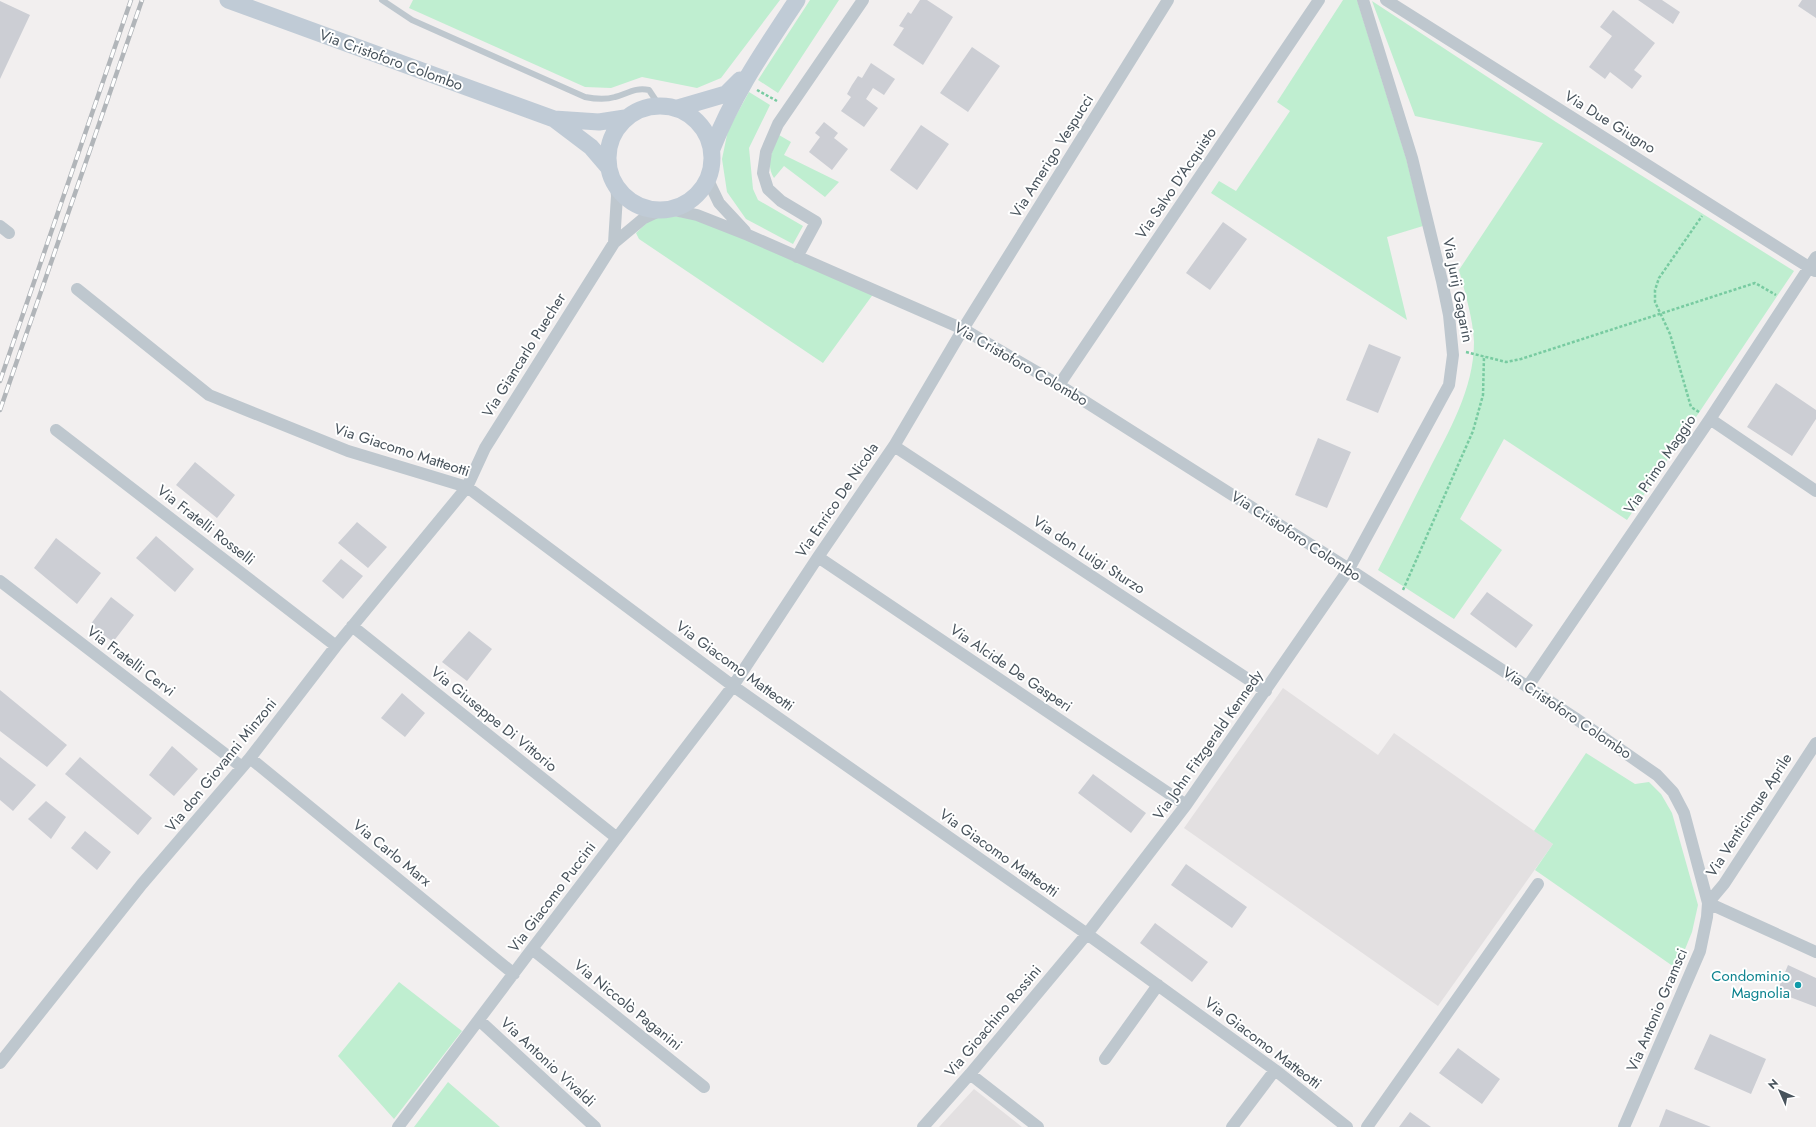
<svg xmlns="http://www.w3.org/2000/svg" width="1816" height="1127" viewBox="0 0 1816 1127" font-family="Jost,sans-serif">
<rect width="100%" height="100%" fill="#f2efef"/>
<path fill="#e3e0e1" d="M 1283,688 L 1378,755 L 1394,733 L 1553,844 L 1438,1006 L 1184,828 Z
M 974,1089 L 1022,1127 L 939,1127 Z"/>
<path fill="#bfeed0" d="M 413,0 L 780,0 L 721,78 L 697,88 L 642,77 L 611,88 L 585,87 L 409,8 Z
M 810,0 L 839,0 L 778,93 L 758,80 Z
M 1343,0 L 1357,0 L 1406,158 L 1423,226 L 1387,237 L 1407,320 L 1211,193 L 1219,181 L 1236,191 L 1290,111 L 1277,102 Z
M 1372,1 L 1556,122 L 1794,271 L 1627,520 L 1504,439 L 1460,519 L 1502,550 L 1454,619 L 1378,570 C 1395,537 1411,505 1428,472 C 1449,431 1474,389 1474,342 C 1473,318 1465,293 1459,270 L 1543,143 L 1415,116 Z
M 749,92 L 770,105 L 749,148 L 753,189 L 758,200 L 803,226 L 793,244 L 746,219 L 727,192 L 722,159 L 728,130 Z
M 779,135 L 791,142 L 784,155 L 839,182 L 825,197 L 784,166 L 774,178 C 765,164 773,149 779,135 Z
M 667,215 L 699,220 L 874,293 L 823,363 L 639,239 L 636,233 L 651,219 Z
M 1586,753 L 1635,784 L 1649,782 L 1661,794 L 1672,813 L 1698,905 L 1692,932 L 1677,969 L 1535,870 L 1553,844 L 1534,831 Z
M 399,982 L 462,1031 L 394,1119 L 338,1056 Z
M 448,1082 L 500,1127 L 414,1127 Z"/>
<path fill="#ccced4" d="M 920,0 L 927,0 L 953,17 L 923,65 L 893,45 L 904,28 L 899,26 L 908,12 L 911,14 Z
M 1638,0 L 1662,0 L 1680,12 L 1673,24 Z
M 1802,0 L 1816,0 L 1816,18 L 1798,6 Z
M 0,1 L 30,15 L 0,79 Z
M 1613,10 L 1655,43 L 1634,70 L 1642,76 L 1632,89 L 1610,72 L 1605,79 L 1589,67 L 1612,36 L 1600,27 Z
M 972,47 L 1000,66 L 968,112 L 940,93 Z
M 871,63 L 895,79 L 884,95 L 873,88 L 866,99 L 878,108 L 864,127 L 841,111 L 851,97 L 847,94 L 852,85 L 858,76 L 862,78 Z
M 824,122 L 838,133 L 834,138 L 848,149 L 832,170 L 809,152 L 820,137 L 815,133 Z
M 921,125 L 949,144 L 917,190 L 890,170 Z
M 1223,222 L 1247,239 L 1210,290 L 1186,273 Z
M 1369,344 L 1401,357 L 1378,413 L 1346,400 Z
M 1776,383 L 1816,410 L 1816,419 L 1792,456 L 1747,427 Z
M 1318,438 L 1351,452 L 1327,508 L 1295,495 Z
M 195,462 L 235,495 L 217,518 L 176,485 Z
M 357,522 L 387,547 L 368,568 L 338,543 Z
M 156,536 L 194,569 L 175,592 L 136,558 Z
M 56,538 L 101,573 L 77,604 L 34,568 Z
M 341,559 L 363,576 L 343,599 L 322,581 Z
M 1487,592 L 1533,625 L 1516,648 L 1470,614 Z
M 111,597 L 134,615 L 113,642 L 90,625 Z
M 469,631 L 492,649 L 467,681 L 442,662 Z
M 0,690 L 67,745 L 47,767 L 0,731 Z
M 402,693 L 425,713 L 405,737 L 381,718 Z
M 172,746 L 198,769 L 174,796 L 149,775 Z
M 0,757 L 36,785 L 13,811 L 0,800 Z
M 80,757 L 152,818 L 138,835 L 65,774 Z
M 1093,774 L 1146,813 L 1131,833 L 1078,793 Z
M 46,801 L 66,817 L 51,839 L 28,819 Z
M 85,831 L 111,852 L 97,870 L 71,848 Z
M 1186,864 L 1247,907 L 1232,928 L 1171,885 Z
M 1155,923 L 1208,962 L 1192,982 L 1140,943 Z
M 1788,965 L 1816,978 L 1816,1007 L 1777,992 Z
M 1710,1034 L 1766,1059 L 1751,1094 L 1694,1069 Z
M 1458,1048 L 1500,1079 L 1482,1104 L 1439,1073 Z
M 1666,1109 L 1711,1127 L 1659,1127 Z
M 1410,1112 L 1431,1127 L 1399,1127 Z"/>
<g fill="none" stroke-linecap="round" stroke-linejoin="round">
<path stroke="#78cba1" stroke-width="2.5" stroke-dasharray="3 2" stroke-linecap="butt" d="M 757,90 L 777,101
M 1466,352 L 1506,362 L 1521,359 L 1755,283 L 1776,295
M 1699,412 L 1691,407 L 1670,334 L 1655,302 L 1655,290 L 1659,278 L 1702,216
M 1403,590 L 1473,431 L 1483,395 L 1484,356"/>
<path stroke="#bec7ce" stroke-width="6" d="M 382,0 L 412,20 L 585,97 C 595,99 605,100 615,97 C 627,94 635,87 649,90 L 659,105"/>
<path stroke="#bec7ce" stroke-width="12" d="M 1386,0 L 1815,271
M 708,180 L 719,203 L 745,231
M 669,209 L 697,215 L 748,235 L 963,329 L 1059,385 L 1349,569 L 1575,718 L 1657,775 L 1673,792 L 1684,813 L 1708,903 L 1707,917 L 1700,951 L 1624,1127
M 0,226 L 9,233
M 614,243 L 617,196 L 616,186
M 797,257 L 816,222 L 781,201 L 768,189 L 763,173 L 766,152 L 778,124 L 863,0
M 77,289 L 209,395 L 348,451 L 467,487 L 733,686 L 1087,934 L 1275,1070 L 1347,1127
M 1059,385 L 1319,0
M 1710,419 L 1816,491
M 56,430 L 336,646
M 894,446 L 1266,691
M 818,557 L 1186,805
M 0,581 L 242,767
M 352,626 L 617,838
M 1528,686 L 1710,419 L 1816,257
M 250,758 L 514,974
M 1708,903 L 1724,884 L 1816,743
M 1708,903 L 1816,952
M 532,949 L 704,1087
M 479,1020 L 595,1127
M 1105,1059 L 1158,985
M 0,1063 L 142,884 L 250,758 L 336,646 L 467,487 L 485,448 L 614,243 L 644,218 L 661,210
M 970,1074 L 1038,1127
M 398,1127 L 532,949 L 733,686 L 818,557 L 894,446 L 963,329 L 1168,0
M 923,1127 L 970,1074 L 1087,934 L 1186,805 L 1349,569 L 1449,385 L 1453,355 L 1449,315 L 1442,281 L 1412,158 L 1363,0
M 1232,1127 L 1275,1070
M 1367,1127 L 1538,884"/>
<path stroke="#c0cbd6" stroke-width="17" d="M 228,0 L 554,119 L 599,122 L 625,118
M608 158a52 52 0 1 1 104 0a52 52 0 1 1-104 0Z
M 678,108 L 726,94 L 740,80
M 554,119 L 591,147 L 609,168
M 712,149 C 734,93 764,50 797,0"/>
<defs>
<path id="rail" d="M 0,381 L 131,0
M 0,410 L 142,0"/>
</defs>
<use href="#rail" stroke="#b1b5b9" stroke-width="4.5"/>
<use href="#rail" stroke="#fff" stroke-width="3" stroke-dasharray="9" stroke-linecap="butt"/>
</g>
<circle fill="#0f9aa8" stroke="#fff" stroke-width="1.5" cx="1798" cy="985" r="4"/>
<g text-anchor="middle" stroke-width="4" stroke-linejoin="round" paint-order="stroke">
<g font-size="15" fill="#48535c" stroke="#fff">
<text transform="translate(391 60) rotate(20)" y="5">Via Cristoforo Colombo</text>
<text transform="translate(1610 122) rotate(32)" y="5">Via Due Giugno</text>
<text transform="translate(1052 156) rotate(-58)" y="5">Via Amerigo Vespucci</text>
<text transform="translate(1176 183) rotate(-56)" y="5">Via Salvo D’Acquisto</text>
<text transform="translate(1458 290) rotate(79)" y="5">Via Jurij Gagarin</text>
<text transform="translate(524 355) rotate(-58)" y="5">Via Giancarlo Puecher</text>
<text transform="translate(1021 364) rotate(30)" y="5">Via Cristoforo Colombo</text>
<text transform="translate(402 450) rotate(18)" y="5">Via Giacomo Matteotti</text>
<text transform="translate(1660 464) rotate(-56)" y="5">Via Primo Maggio</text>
<text transform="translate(837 500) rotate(-56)" y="5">Via Enrico De Nicola</text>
<text transform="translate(206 525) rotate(38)" y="5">Via Fratelli Rosselli</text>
<text transform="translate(1296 536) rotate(33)" y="5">Via Cristoforo Colombo</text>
<text transform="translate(1089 555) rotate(33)" y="5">Via don Luigi Sturzo</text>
<text transform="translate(131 661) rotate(37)" y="5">Via Fratelli Cervi</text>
<text transform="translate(735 666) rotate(36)" y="5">Via Giacomo Matteotti</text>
<text transform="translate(1011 668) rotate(34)" y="5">Via Alcide De Gasperi</text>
<text transform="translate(1567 713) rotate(34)" y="5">Via Cristoforo Colombo</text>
<text transform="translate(494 719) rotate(39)" y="5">Via Giuseppe Di Vittorio</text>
<text transform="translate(1208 745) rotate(-55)" y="5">Via John Fitzgerald Kennedy</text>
<text transform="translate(221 765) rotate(-51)" y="5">Via don Giovanni Minzoni</text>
<text transform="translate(1749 815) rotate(-57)" y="5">Via Venticinque Aprile</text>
<text transform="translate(392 853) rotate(39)" y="5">Via Carlo Marx</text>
<text transform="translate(999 853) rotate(35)" y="5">Via Giacomo Matteotti</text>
<text transform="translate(552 897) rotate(-53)" y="5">Via Giacomo Puccini</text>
<text transform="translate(628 1005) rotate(39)" y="5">Via Niccolò Paganini</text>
<text transform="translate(1657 1010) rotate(-67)" y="5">Via Antonio Gramsci</text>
<text transform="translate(993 1021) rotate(-50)" y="5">Via Gioachino Rossini</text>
<text transform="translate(1263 1043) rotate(37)" y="5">Via Giacomo Matteotti</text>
<text transform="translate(548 1062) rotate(43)" y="5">Via Antonio Vivaldi</text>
</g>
<g font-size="15" fill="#0d838f" stroke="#fff" text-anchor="end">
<text x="1790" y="981">Condominio<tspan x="1790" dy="17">Magnolia</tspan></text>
</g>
</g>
<g transform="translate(1780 1091) rotate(315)" stroke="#ffffff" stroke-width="3" paint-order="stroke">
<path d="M0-3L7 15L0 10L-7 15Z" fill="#48535c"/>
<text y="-6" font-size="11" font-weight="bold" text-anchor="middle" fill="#48535c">N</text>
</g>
</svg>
